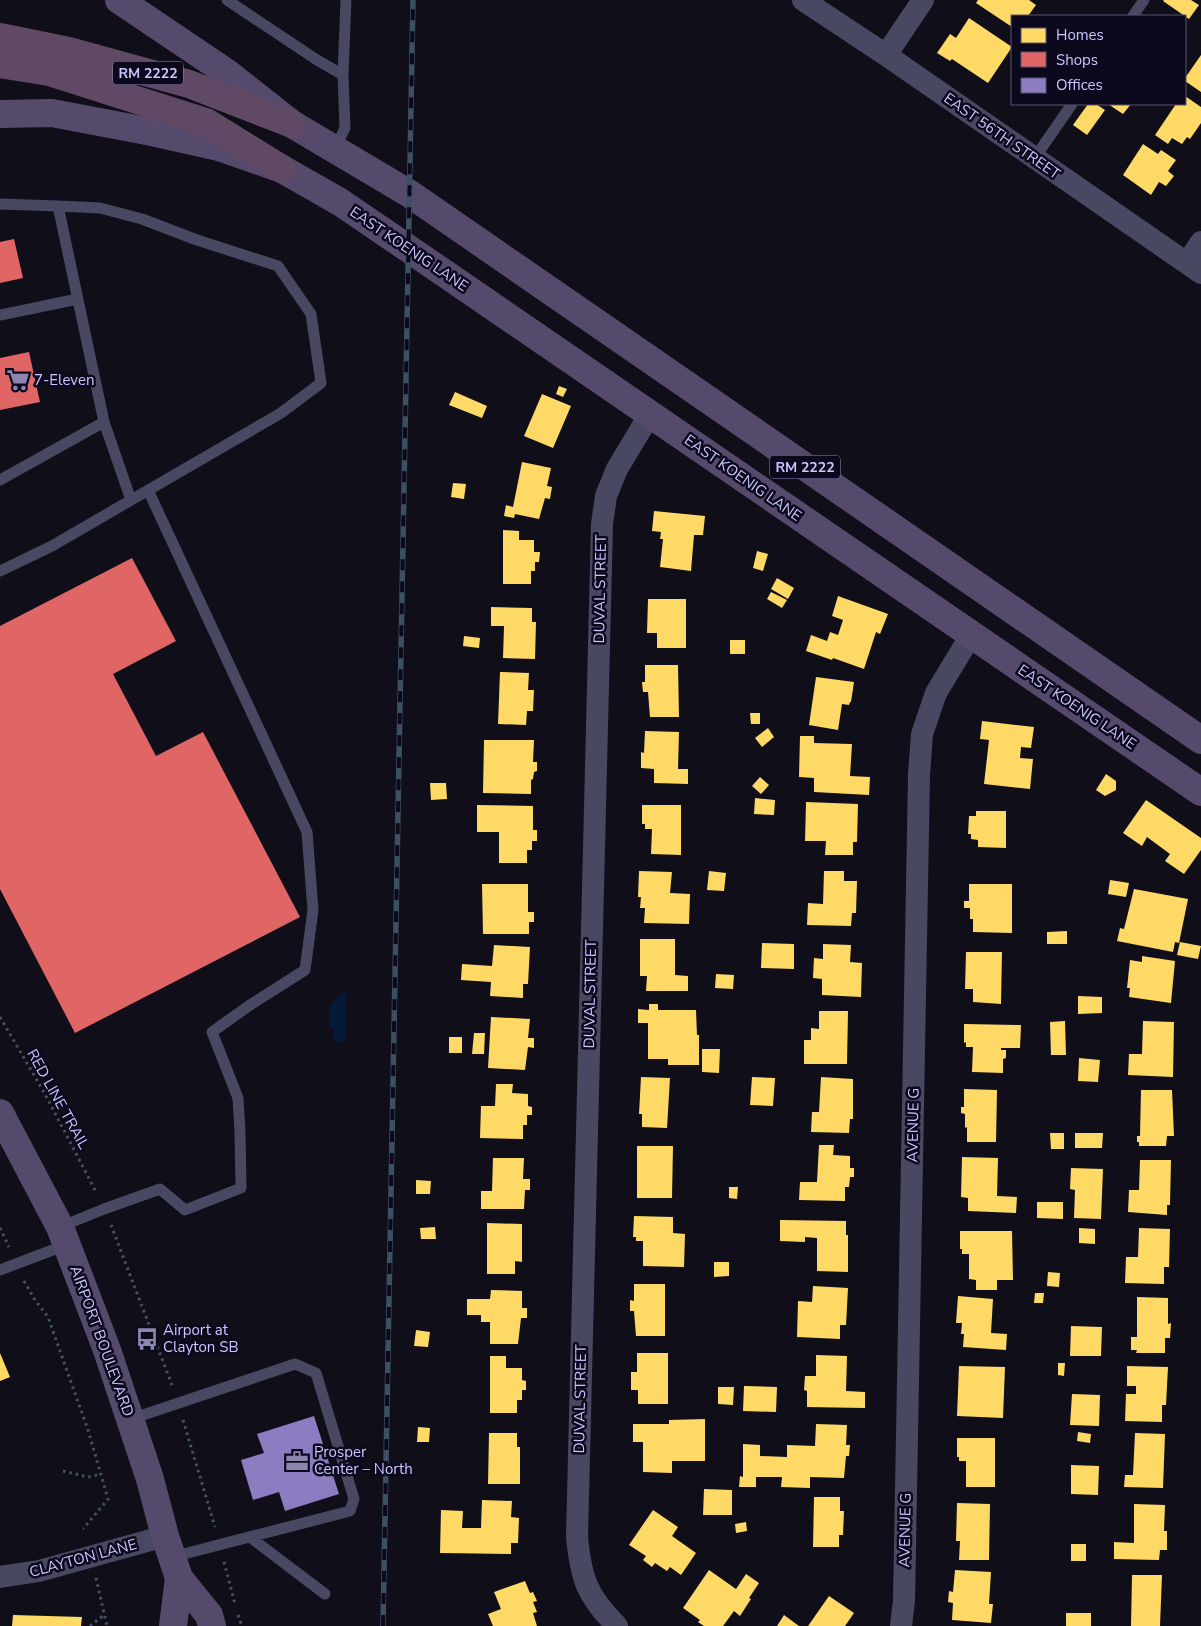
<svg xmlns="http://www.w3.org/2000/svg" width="1201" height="1626" viewBox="0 0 1201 1626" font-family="'Nunito Sans',sans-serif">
<rect width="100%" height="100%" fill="#100e18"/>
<path fill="#051939" d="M 344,990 L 346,990 L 345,1041 L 334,1041 L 334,1027 L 329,1027 L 329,1008 Z"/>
<path fill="#ffd966" d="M 978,0 L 1029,0 L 1036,5 L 1028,16 L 1012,16 L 1012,27 L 976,3 Z
M 1164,0 L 1191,0 L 1199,5 L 1189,19 L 1163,1 Z
M 969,18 L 1012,47 L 988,83 L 952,59 L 950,61 L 937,53 L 950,34 L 956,38 Z
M 1201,55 L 1201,92 L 1185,81 L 1185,78 Z
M 1185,96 L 1201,107 L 1201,123 L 1190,139 L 1187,137 L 1182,144 L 1172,138 L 1168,144 L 1155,135 L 1176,104 L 1185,104 Z
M 1088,104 L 1096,104 L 1105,110 L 1087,135 L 1073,125 Z
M 1108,104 L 1131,104 L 1123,114 Z
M 1143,144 L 1158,154 L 1161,150 L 1176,160 L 1168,171 L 1174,176 L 1166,186 L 1159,182 L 1151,195 L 1123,175 Z
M 559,386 L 567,389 L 563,397 L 556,394 Z
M 455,392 L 487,406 L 482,418 L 449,405 Z
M 542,394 L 571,406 L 553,448 L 524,436 Z
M 522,462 L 551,468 L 547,486 L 552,487 L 550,499 L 545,498 L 539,519 L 515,514 L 514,518 L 504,516 L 506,505 L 513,507 Z
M 453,483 L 466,484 L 464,499 L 451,497 Z
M 654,511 L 705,516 L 703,535 L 694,535 L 691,571 L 660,567 L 663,539 L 660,539 L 661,532 L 652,531 Z
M 503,530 L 519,531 L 519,540 L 534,540 L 534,552 L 540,552 L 539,562 L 535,562 L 535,571 L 531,571 L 531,584 L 503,584 Z
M 757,551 L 768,554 L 763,571 L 753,568 Z
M 777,578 L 794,588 L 788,599 L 771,589 Z
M 771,592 L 787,600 L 782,608 L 767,599 Z
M 838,596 L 888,614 L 880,634 L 876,632 L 864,669 L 833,658 L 832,660 L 806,651 L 811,635 L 827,641 L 830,632 L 838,635 L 843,620 L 832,616 Z
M 648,599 L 686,599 L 686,648 L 657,648 L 657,633 L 647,633 Z
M 491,607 L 532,608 L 532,622 L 536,622 L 535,659 L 503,658 L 504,626 L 491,626 Z
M 464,636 L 480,638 L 479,648 L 463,646 Z
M 730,640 L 745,640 L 745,654 L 730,654 Z
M 645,665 L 678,665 L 679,717 L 650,717 L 648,692 L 643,692 L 642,682 L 645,682 Z
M 500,672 L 529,673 L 528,690 L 534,690 L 533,711 L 527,711 L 526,725 L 498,724 Z
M 816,677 L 854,682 L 851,702 L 850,702 L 849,705 L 842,704 L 838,730 L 809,725 Z
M 750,713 L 760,713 L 760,724 L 751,724 Z
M 982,721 L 1034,727 L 1031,748 L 1021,747 L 1020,758 L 1033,759 L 1030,789 L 984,784 L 989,740 L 980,739 Z
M 768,728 L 774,737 L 762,747 L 755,738 Z
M 645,731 L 679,732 L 678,769 L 688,769 L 688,784 L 654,783 L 654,769 L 641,768 L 641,752 L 644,753 Z
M 800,736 L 814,736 L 814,743 L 852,744 L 850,776 L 870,777 L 869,795 L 814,792 L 814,778 L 799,777 Z
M 484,740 L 534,740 L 533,762 L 537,762 L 537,771 L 534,772 L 533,779 L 531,780 L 531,794 L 483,793 Z
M 1106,774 L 1116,781 L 1116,790 L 1105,796 L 1096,790 Z
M 760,777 L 769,785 L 761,794 L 752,786 Z
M 430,783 L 446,783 L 447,799 L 431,800 Z
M 755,798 L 775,800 L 774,815 L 754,814 Z
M 1146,800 L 1201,838 L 1201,850 L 1184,874 L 1165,861 L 1170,854 L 1147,837 L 1142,846 L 1123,833 Z
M 806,802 L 858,804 L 857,842 L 853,842 L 853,855 L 825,855 L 826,841 L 805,841 Z
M 477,805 L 533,806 L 533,830 L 537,830 L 537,841 L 532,841 L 532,850 L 527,850 L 527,863 L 499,863 L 499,832 L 477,832 Z
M 642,805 L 681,805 L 681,855 L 651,854 L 652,829 L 645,829 L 645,824 L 642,824 Z
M 976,811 L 1006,811 L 1006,848 L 978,847 L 978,840 L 971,839 L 971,834 L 968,834 L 969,816 L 976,816 Z
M 639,871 L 672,872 L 670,893 L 690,894 L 689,924 L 644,923 L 645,908 L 640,908 L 641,897 L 638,897 Z
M 709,871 L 726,873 L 724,891 L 707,890 Z
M 824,871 L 844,871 L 844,881 L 857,881 L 856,913 L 852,913 L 851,926 L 807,925 L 808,903 L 823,904 Z
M 1110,880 L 1129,883 L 1126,897 L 1108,894 Z
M 482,884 L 528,884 L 528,912 L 534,912 L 534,922 L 529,922 L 529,934 L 483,934 Z
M 969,884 L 1012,884 L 1012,933 L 973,932 L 973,919 L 970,919 L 970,908 L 964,908 L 964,901 L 969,901 Z
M 1134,889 L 1188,899 L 1179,943 L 1175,942 L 1173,952 L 1117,941 L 1120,928 L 1124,929 Z
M 1067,931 L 1067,944 L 1047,944 L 1047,932 Z
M 640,939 L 675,939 L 675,975 L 688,976 L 688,991 L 646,991 L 647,976 L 640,976 Z
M 1180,942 L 1201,946 L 1198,959 L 1177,955 Z
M 762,943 L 794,944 L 794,969 L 761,968 Z
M 823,944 L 851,945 L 850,962 L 862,963 L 861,997 L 822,995 L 822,979 L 813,978 L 814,958 L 823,959 Z
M 494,945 L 530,947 L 528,984 L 523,984 L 523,998 L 490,996 L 491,982 L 461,980 L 462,964 L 492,966 Z
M 966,952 L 1002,952 L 1001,1004 L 973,1002 L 973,989 L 965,989 Z
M 1142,956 L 1175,961 L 1171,1003 L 1129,997 L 1130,988 L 1127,988 L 1130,960 L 1142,962 Z
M 716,974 L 734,975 L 733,989 L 715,988 Z
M 1078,996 L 1102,997 L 1102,1013 L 1078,1014 Z
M 649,1004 L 658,1004 L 658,1010 L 696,1010 L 697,1035 L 699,1035 L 699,1065 L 668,1065 L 668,1059 L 648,1059 L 648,1023 L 638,1023 L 638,1009 L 649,1010 Z
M 819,1011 L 848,1011 L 847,1064 L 804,1064 L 804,1040 L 811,1040 L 811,1028 L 819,1029 Z
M 491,1017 L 530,1019 L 528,1038 L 534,1038 L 534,1048 L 528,1047 L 525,1070 L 488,1068 Z
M 1065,1021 L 1066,1055 L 1051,1055 L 1050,1022 Z
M 1143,1021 L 1174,1022 L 1173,1077 L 1128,1075 L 1129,1054 L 1142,1054 Z
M 964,1024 L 1021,1025 L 1020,1048 L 1001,1048 L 1001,1050 L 1006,1050 L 1006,1058 L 1003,1059 L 1003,1073 L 972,1072 L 973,1047 L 966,1047 L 966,1042 L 964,1043 Z
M 474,1033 L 485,1033 L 484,1054 L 472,1054 Z
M 449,1037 L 462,1037 L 462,1053 L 449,1053 Z
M 702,1049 L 720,1049 L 719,1073 L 702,1072 Z
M 1079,1058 L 1100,1060 L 1098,1082 L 1078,1081 Z
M 641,1077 L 670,1078 L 667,1128 L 642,1127 L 642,1114 L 639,1114 Z
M 752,1077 L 775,1078 L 773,1106 L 750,1105 Z
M 821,1077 L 853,1079 L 853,1119 L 850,1119 L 849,1133 L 811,1132 L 812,1112 L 819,1112 Z
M 496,1084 L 513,1084 L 512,1093 L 528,1094 L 528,1106 L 532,1107 L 532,1115 L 527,1115 L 527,1125 L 523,1125 L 523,1139 L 480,1138 L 481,1106 L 495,1106 Z
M 964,1089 L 997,1090 L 996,1142 L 967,1142 L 967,1127 L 965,1128 L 965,1114 L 961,1113 L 961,1107 L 964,1107 Z
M 1141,1090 L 1172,1090 L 1174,1136 L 1167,1136 L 1166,1146 L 1139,1146 L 1139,1142 L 1137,1142 L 1137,1136 L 1140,1136 Z
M 1050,1133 L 1064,1133 L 1064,1149 L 1051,1149 Z
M 1075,1133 L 1103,1133 L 1102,1148 L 1075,1148 Z
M 819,1145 L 834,1145 L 833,1155 L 850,1156 L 850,1168 L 854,1168 L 854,1177 L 850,1177 L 849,1187 L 845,1187 L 845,1201 L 799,1200 L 800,1182 L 817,1182 Z
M 637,1146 L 673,1146 L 672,1198 L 637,1198 Z
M 962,1157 L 998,1158 L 997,1196 L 1017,1197 L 1016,1213 L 968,1211 L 968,1198 L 961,1197 Z
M 493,1158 L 524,1158 L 523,1179 L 530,1179 L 530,1190 L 525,1190 L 524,1209 L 481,1209 L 481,1191 L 492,1191 Z
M 1140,1160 L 1171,1160 L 1170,1205 L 1167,1205 L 1167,1215 L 1128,1212 L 1129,1190 L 1139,1190 Z
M 1071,1168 L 1103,1169 L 1101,1219 L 1074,1218 L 1075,1190 L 1070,1189 Z
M 416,1180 L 431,1181 L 430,1194 L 416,1194 Z
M 729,1187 L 738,1187 L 737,1199 L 729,1198 Z
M 1037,1202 L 1063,1202 L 1063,1219 L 1037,1218 Z
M 634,1216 L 673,1217 L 673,1233 L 685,1234 L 684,1267 L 643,1266 L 643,1241 L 636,1241 L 636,1237 L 633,1237 Z
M 780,1220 L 846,1221 L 846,1235 L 848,1235 L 848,1272 L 817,1271 L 817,1238 L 805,1237 L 805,1242 L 780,1241 Z
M 487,1223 L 522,1224 L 522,1262 L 515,1261 L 515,1274 L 487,1274 Z
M 435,1227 L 436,1239 L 421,1239 L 420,1228 Z
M 1079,1228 L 1095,1229 L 1095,1244 L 1079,1243 Z
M 1139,1228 L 1170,1229 L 1169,1267 L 1164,1267 L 1164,1284 L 1125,1283 L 1126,1257 L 1138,1257 Z
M 960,1231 L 1012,1231 L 1013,1280 L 997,1280 L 997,1290 L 976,1290 L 976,1280 L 969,1279 L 969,1254 L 962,1254 L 962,1249 L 960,1249 Z
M 714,1262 L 729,1262 L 729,1276 L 714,1277 Z
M 1048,1272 L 1060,1273 L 1059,1287 L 1047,1286 Z
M 634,1284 L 665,1284 L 665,1336 L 636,1336 L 634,1311 L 630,1311 L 630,1300 L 634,1301 Z
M 813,1286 L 848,1288 L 846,1325 L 840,1325 L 840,1339 L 797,1337 L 798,1301 L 812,1302 Z
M 491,1290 L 522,1291 L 522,1308 L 527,1308 L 527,1318 L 521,1318 L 518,1344 L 490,1344 L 490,1322 L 481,1322 L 481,1315 L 467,1315 L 467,1299 L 490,1299 Z
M 1035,1293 L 1044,1293 L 1043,1303 L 1034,1303 Z
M 958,1296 L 993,1299 L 991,1333 L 1007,1334 L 1006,1350 L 963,1347 L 964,1334 L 961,1334 L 962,1323 L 956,1323 Z
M 1137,1297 L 1168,1298 L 1168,1324 L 1171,1323 L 1170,1338 L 1165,1338 L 1165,1353 L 1136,1353 L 1137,1350 L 1131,1350 L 1131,1337 L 1137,1337 Z
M 1071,1326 L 1102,1327 L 1101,1356 L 1070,1356 Z
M 416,1330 L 430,1332 L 428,1347 L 414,1346 Z
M 0,1353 L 10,1377 L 0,1381 Z
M 637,1353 L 668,1353 L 668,1404 L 638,1404 L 638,1390 L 631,1390 L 631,1372 L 637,1372 Z
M 816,1355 L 847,1356 L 846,1391 L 865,1392 L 865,1408 L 807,1407 L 807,1391 L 804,1390 L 805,1376 L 816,1376 Z
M 490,1356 L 506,1356 L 506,1368 L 522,1368 L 522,1380 L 526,1381 L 526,1390 L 522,1390 L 522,1400 L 517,1400 L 517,1413 L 490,1413 Z
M 1058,1363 L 1065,1363 L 1064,1376 L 1058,1375 Z
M 959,1366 L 1005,1367 L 1003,1418 L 957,1416 Z
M 1127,1366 L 1168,1367 L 1166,1405 L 1162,1405 L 1162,1422 L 1125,1421 L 1126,1394 L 1136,1394 L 1136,1386 L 1127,1386 Z
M 744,1386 L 777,1387 L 776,1412 L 743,1411 Z
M 718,1387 L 734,1387 L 733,1405 L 718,1404 Z
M 1072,1394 L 1100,1395 L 1099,1426 L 1070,1425 Z
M 705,1419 L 705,1461 L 672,1461 L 672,1473 L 643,1472 L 643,1442 L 633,1442 L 633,1424 L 669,1424 L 669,1420 Z
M 816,1424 L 847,1425 L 846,1445 L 850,1445 L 849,1456 L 846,1456 L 844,1478 L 810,1477 L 810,1488 L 781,1487 L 782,1477 L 756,1477 L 756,1487 L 739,1487 L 740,1476 L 743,1477 L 743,1444 L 760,1445 L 760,1456 L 787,1457 L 787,1445 L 815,1446 Z
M 418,1427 L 430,1428 L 429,1442 L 417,1442 Z
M 1078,1432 L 1091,1434 L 1090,1443 L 1077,1441 Z
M 489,1433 L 517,1433 L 517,1447 L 520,1447 L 520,1484 L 488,1484 Z
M 1135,1433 L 1165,1434 L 1163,1488 L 1124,1487 L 1125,1475 L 1133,1475 Z
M 957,1438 L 995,1438 L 995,1487 L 966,1487 L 966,1461 L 959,1461 L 959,1457 L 957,1457 Z
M 1071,1465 L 1099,1466 L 1098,1495 L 1071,1494 Z
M 704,1489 L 732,1490 L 732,1515 L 703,1515 Z
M 814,1497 L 840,1497 L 840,1511 L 844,1511 L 843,1535 L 839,1535 L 839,1547 L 813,1547 Z
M 482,1500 L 512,1501 L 511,1517 L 519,1518 L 518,1543 L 511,1543 L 511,1554 L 440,1553 L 441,1510 L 463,1511 L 462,1528 L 481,1528 Z
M 957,1503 L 990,1504 L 989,1560 L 959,1560 L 960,1541 L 956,1541 Z
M 1134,1504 L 1165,1505 L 1164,1531 L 1167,1531 L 1167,1550 L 1160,1550 L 1159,1560 L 1114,1559 L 1114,1542 L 1134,1543 Z
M 653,1510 L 678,1527 L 672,1536 L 696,1553 L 681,1575 L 670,1567 L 667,1571 L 655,1563 L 652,1567 L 643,1560 L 646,1556 L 629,1545 Z
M 746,1522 L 747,1531 L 736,1533 L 735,1524 Z
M 1071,1544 L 1086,1544 L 1086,1561 L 1071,1561 Z
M 709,1570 L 736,1589 L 746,1574 L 759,1583 L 749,1598 L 751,1599 L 740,1616 L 734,1611 L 723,1626 L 704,1626 L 698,1622 L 700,1620 L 683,1608 Z
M 955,1570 L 991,1572 L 989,1604 L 993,1604 L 991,1623 L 952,1620 L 953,1603 L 948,1602 L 949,1591 L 953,1592 Z
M 1132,1575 L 1162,1575 L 1160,1626 L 1131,1626 Z
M 525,1581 L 530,1593 L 533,1592 L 537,1601 L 533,1602 L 537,1612 L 533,1613 L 537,1626 L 493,1626 L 488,1614 L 501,1609 L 494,1592 Z
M 829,1596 L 854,1613 L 845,1626 L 808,1626 Z
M 1066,1613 L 1091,1613 L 1091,1626 L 1066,1626 Z
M 13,1615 L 82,1617 L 81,1626 L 12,1626 Z
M 784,1615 L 799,1626 L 777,1626 Z"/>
<path fill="#e06666" d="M 14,239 L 23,278 L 0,283 L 0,242 Z
M 29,352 L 40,402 L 0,410 L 0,358 Z
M 132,558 L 176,641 L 113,674 L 156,756 L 203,732 L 300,917 L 75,1033 L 0,889 L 0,626 Z"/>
<path fill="#8e7cc3" d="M 314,1416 L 339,1494 L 285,1511 L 279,1492 L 253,1500 L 241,1460 L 264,1453 L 257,1434 Z"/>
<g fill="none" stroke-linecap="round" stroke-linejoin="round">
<path stroke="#435563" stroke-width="3" stroke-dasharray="2.5 4" stroke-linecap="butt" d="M 0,1017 L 45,1094 L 96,1192
M 111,1225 L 172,1385
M 0,1228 L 9,1247
M 24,1281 L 35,1300 L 48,1317 L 88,1430 L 108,1499 L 83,1529
M 183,1420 L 215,1527
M 63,1471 L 88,1477 L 101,1474
M 224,1562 L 235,1604
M 96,1578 L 107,1626
M 238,1615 L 242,1626
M 90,1626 L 104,1615"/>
<path stroke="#484862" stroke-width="11" d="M 227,0 L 317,60 L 343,75
M 1133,16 L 1144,0
M 335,149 L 345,128 L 343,75 L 346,0
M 1034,159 L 1072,104
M 0,204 L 58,206
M 0,315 L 78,299
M 104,422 L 131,500
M 0,480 L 104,422 L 58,206 L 100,208 L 142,219 L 197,240 L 278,266 L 311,314 L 321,383 L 281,413 L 52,546 L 0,571
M 60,1227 L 104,1209 L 160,1189 L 185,1210 L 241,1188 L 240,1132 L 238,1098 L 212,1032 L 250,1005 L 305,970 L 313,910 L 307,832 L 148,490
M 0,1270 L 66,1245
M 131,1419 L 295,1364 L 316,1373 L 354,1499 L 350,1511 L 172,1557
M 250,1537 L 325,1594"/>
<path stroke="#484862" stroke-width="22" d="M 803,0 L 886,55 L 1201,273
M 886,55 L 923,0
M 1187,263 L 1201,242
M 0,1577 L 39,1571 L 165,1536
M 617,1626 C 587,1596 581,1579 577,1537 L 602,524 L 606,496 L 617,469 L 650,414
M 901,1626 L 904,1601 L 919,775 L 922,734 L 936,693 L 971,635"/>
<path stroke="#564a6c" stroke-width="28" d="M 119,0 L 226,72 L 292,124 L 410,194 L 1201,740
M 0,114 L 52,113 L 152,132 L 219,147 L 282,169 L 340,202 L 409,249 L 1201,792
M 0,1113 L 60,1227 L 107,1350 L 150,1479 L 165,1536 L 179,1578 L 209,1615 L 212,1626
M 173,1626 L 179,1578"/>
<path stroke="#604964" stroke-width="28" d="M 0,37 L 69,51 L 189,84 L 292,124
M 0,64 L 49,72 L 206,122 L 282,169"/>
<defs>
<path id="rail" d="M 383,1626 L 413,0"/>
</defs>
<use href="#rail" stroke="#3b5163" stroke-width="5.5"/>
<use href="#rail" stroke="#0c091d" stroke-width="4" stroke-dasharray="11" stroke-linecap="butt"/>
</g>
<defs>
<symbol id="supermarket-bare" viewBox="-9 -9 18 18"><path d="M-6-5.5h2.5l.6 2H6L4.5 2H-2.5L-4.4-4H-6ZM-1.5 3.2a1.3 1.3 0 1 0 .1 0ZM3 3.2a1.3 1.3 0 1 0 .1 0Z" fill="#8a86ae" stroke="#0c091d" stroke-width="2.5" paint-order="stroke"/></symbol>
<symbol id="bus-bare" viewBox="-9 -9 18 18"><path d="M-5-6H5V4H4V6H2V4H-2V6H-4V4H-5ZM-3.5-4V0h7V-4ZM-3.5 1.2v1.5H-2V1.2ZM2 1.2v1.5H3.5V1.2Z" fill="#8a86ae" stroke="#0c091d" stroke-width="2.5" paint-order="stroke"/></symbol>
<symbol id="office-bare" viewBox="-9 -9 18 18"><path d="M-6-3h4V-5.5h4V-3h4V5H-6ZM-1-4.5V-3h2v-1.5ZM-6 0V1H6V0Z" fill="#8a86ae" stroke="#0c091d" stroke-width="2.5" paint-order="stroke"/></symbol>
</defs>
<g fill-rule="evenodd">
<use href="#supermarket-bare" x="2" y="364" width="32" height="32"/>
<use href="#bus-bare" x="131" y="1323" width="32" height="32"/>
<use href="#office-bare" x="281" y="1445" width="32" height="32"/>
</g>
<g text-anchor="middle" stroke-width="5" stroke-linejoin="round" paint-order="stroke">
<g fill="#0c091d" stroke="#928dbb" stroke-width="1">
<rect x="113" y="61.5" width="70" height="23" rx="4"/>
<rect x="770" y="455.5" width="70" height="23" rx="4"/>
</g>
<g font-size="14" font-weight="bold" fill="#cbc6ff">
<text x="148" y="78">RM 2222</text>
<text x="805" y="472">RM 2222</text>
</g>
<g font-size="15" fill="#cbc6ff" stroke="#0c091d">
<text transform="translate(1002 136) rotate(35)" y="5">EAST 56TH STREET</text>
<text transform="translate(409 249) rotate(34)" y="5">EAST KOENIG LANE</text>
<text transform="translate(743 478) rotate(35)" y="5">EAST KOENIG LANE</text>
<text transform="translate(600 589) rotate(-89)" y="5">DUVAL STREET</text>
<text transform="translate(1077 707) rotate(34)" y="5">EAST KOENIG LANE</text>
<text transform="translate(590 994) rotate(-89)" y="5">DUVAL STREET</text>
<text transform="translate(58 1099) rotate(61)" y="5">RED LINE TRAIL</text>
<text transform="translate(913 1125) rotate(-89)" y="5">AVENUE G</text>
<text transform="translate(102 1341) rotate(70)" y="5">AIRPORT BOULEVARD</text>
<text transform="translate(580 1399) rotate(-89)" y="5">DUVAL STREET</text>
<text transform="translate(905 1530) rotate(-89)" y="5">AVENUE G</text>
<text transform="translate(83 1558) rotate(-15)" y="5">CLAYTON LANE</text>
</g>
<g font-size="15" fill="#cbc6ff" stroke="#0c091d" text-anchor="start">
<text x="34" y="385">7-Eleven</text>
<text x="163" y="1335">Airport at<tspan x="163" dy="17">Clayton SB</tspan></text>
<text x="314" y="1457">Prosper<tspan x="314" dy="17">Center – North</tspan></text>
</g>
</g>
<rect x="1011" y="15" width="175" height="90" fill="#0c091d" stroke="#585577"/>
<rect x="1021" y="28" width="25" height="15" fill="#ffd966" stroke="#585577"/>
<text x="1056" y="40" font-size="15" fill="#cbc6ff">Homes</text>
<rect x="1021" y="52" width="25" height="15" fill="#e06666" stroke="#585577"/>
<text x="1056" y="65" font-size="15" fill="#cbc6ff">Shops</text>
<rect x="1021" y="78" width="25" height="15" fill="#8e7cc3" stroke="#585577"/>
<text x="1056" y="90" font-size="15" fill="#cbc6ff">Offices</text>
</svg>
